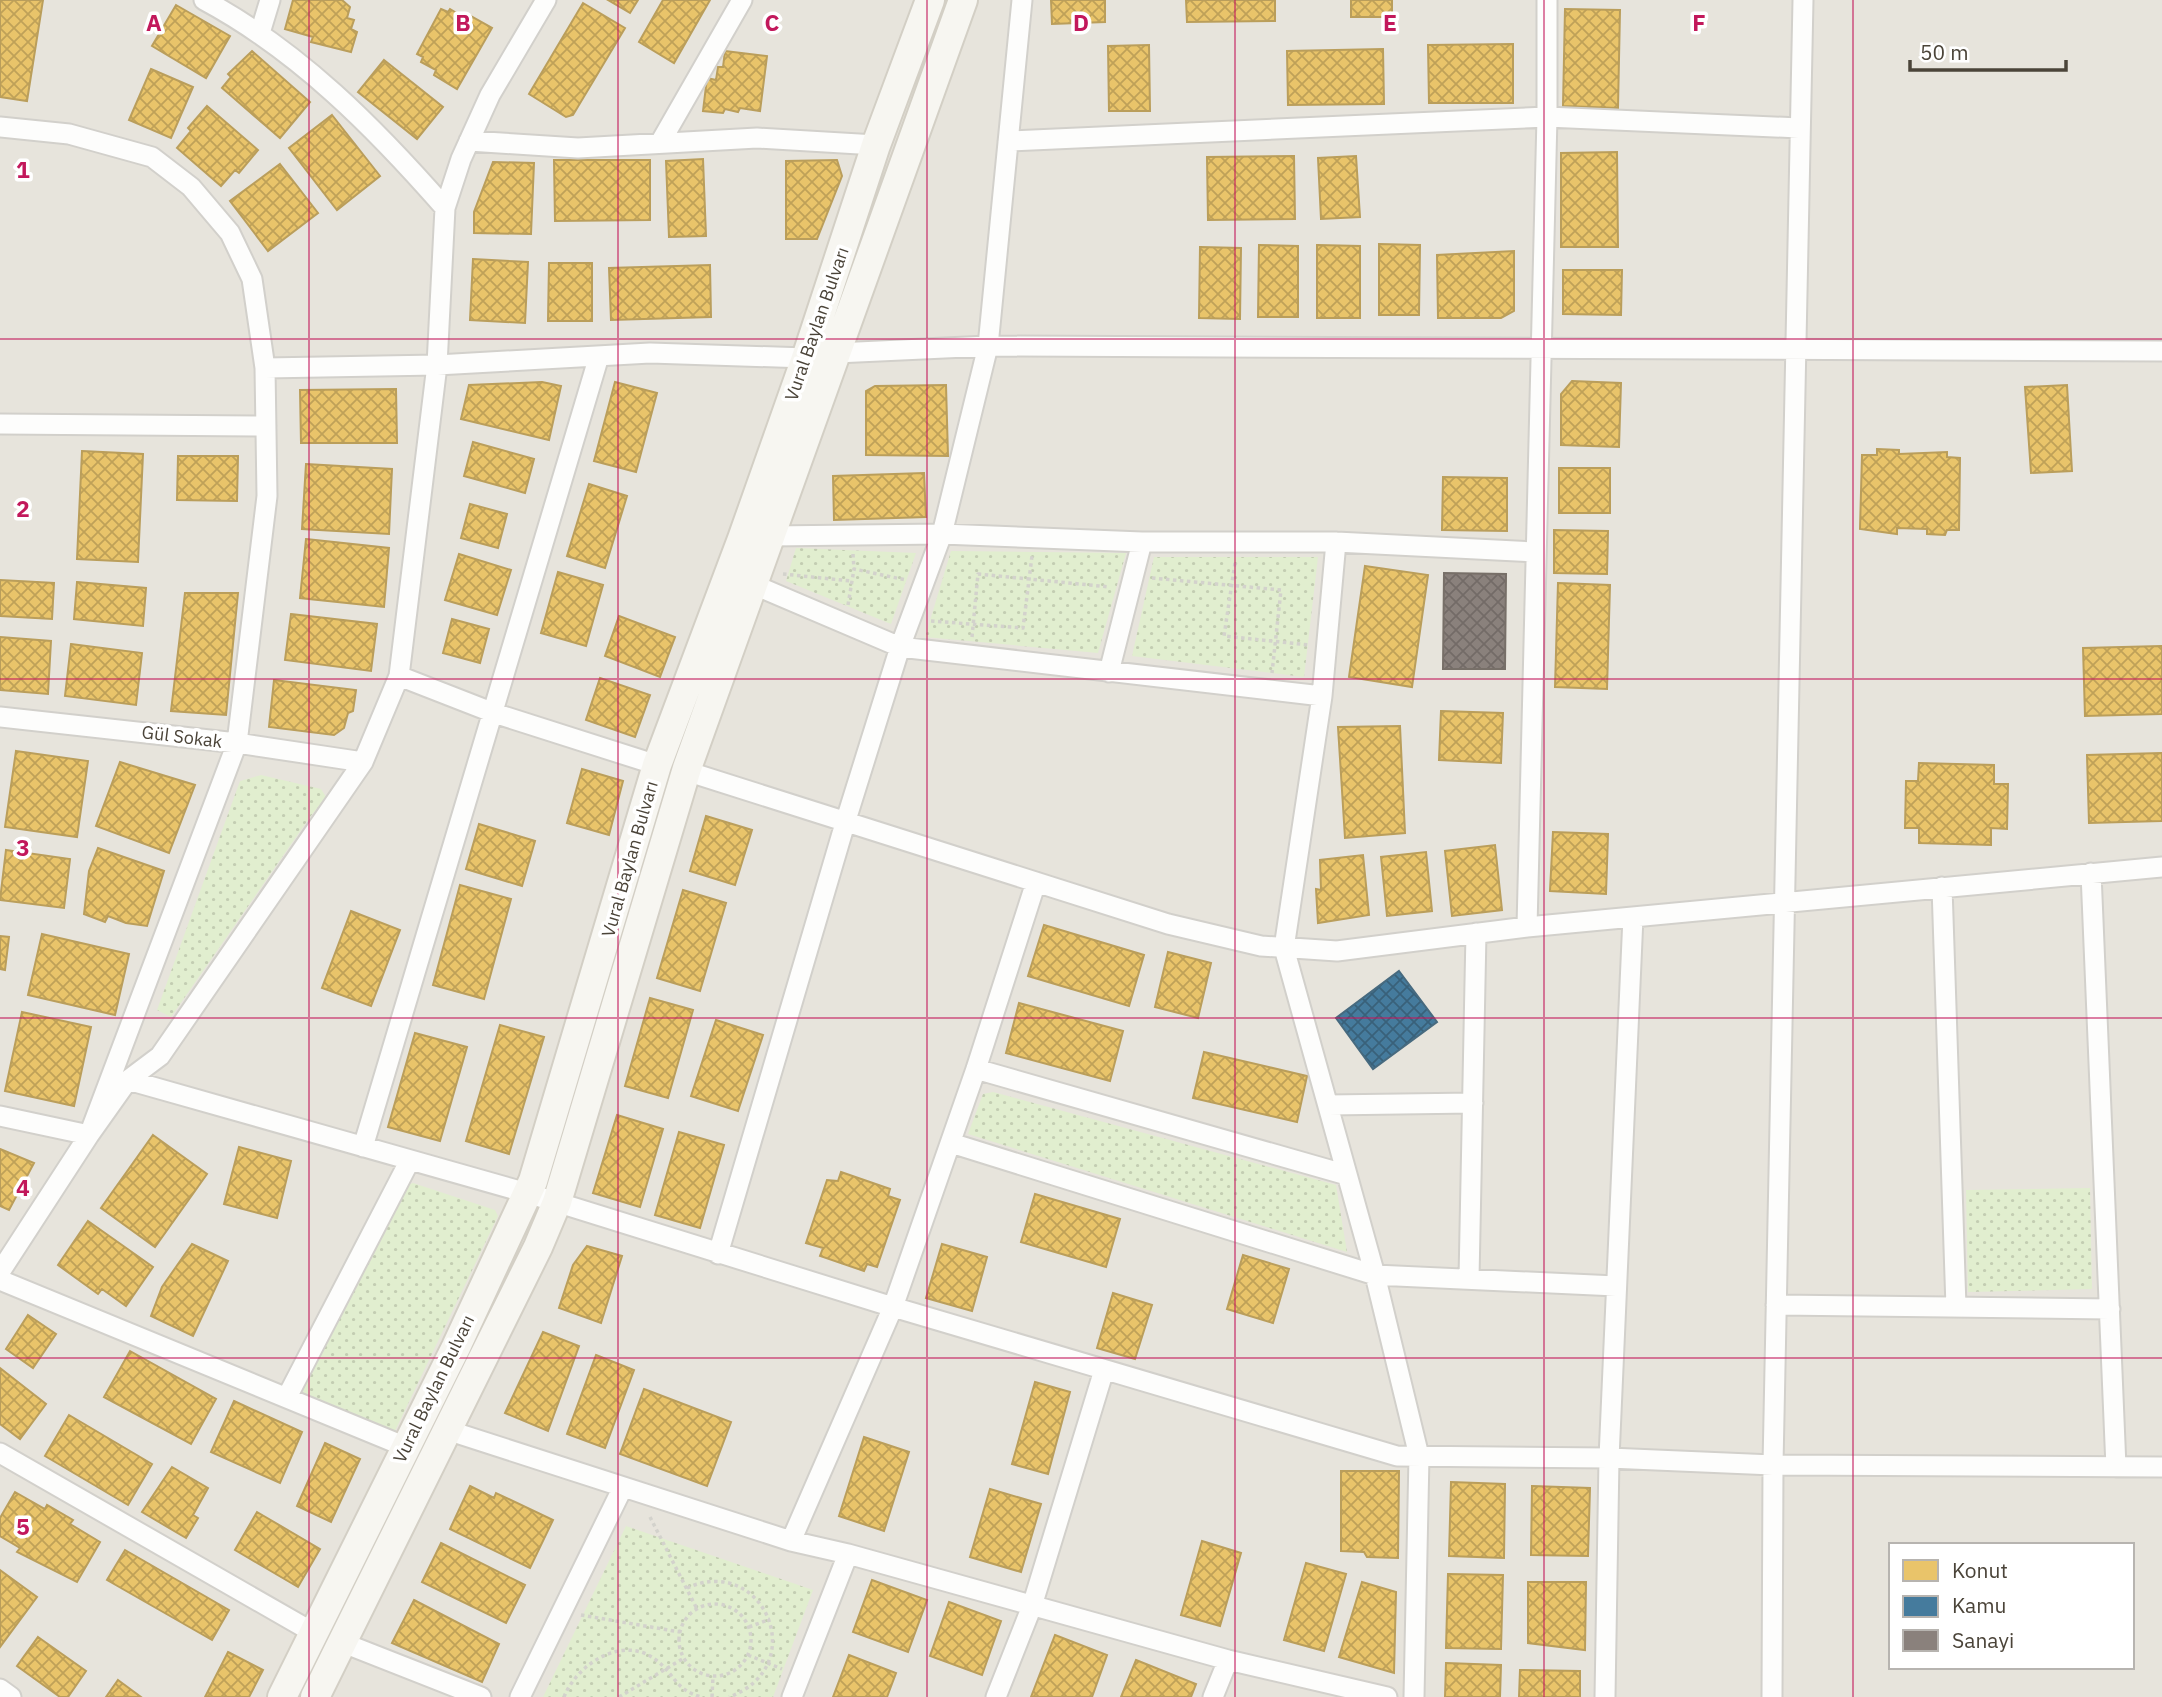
<svg xmlns="http://www.w3.org/2000/svg" width="2162" height="1697" viewBox="0 0 2162 1697" font-family="'IBM Plex Sans',sans-serif">
<defs>
<pattern id="grass-dots" width="8" height="8" patternUnits="userSpaceOnUse" patternTransform="scale(1.75)"><rect width="8" height="8" fill="#e1eecf"/><path d="M2 2h.1M6 6h.1" fill="none" stroke="#c3cdb2" stroke-width="1.8" stroke-linecap="round"/></pattern>
<pattern id="homes-cross-hatch" width="8" height="8" patternUnits="userSpaceOnUse" patternTransform="scale(1.75)"><rect width="8" height="8" fill="#e9c46a"/><path d="M0 0l8 8M0 8l8-8" fill="none" stroke="#bfa158"/></pattern>
<pattern id="public-cross-hatch" width="8" height="8" patternUnits="userSpaceOnUse" patternTransform="scale(1.75)"><rect width="8" height="8" fill="#457b9d"/><path d="M0 0l8 8M0 8l8-8" fill="none" stroke="#39617a"/></pattern>
<pattern id="industry-cross-hatch" width="8" height="8" patternUnits="userSpaceOnUse" patternTransform="scale(1.75)"><rect width="8" height="8" fill="#8a817c"/><path d="M0 0l8 8M0 8l8-8" fill="none" stroke="#736b67"/></pattern>
</defs>
<rect width="100%" height="100%" fill="#f4f2ee"/>
<path fill="#e7e4dc" fill-rule="evenodd" d="M 0,0 L 2162,0 L 2162,1697 L 0,1697 ZM 1891,1545 L 2132,1545 L 2132,1667 L 1891,1667 Z"/>
<path fill="url(#grass-dots)" d="M 796,548 L 916,553 L 891,624 L 786,581 Z
M 951,551 L 1126,553 L 1098,653 L 925,637 Z
M 1154,557 L 1318,557 L 1304,677 L 1132,656 Z
M 261,775 L 321,789 L 326,797 L 310,817 L 171,1017 L 157,1010 L 240,781 Z
M 993,1092 L 1336,1185 L 1347,1252 L 968,1134 L 983,1094 Z
M 413,1183 L 495,1210 L 498,1216 L 394,1433 L 303,1394 L 304,1385 L 404,1186 Z
M 2090,1188 L 2092,1289 L 1968,1292 L 1966,1190 Z
M 626,1526 L 813,1590 L 773,1697 L 543,1697 Z"/>
<path fill="url(#homes-cross-hatch)" stroke="#ba9e5b" stroke-width="2" d="M 0,0 L 43,0 L 27,101 L 0,97 Z
M 293,0 L 342,0 L 350,7 L 347,18 L 354,20 L 351,29 L 357,32 L 351,52 L 311,42 L 313,37 L 285,29 Z
M 608,0 L 638,0 L 630,13 Z
M 663,0 L 710,0 L 674,63 L 639,42 Z
M 1051,0 L 1105,0 L 1105,22 L 1052,24 Z
M 1186,0 L 1275,0 L 1275,21 L 1187,22 Z
M 1351,0 L 1392,0 L 1392,17 L 1351,17 Z
M 583,3 L 625,28 L 573,115 L 566,117 L 529,94 Z
M 176,5 L 230,36 L 206,78 L 152,46 Z
M 441,9 L 448,12 L 450,9 L 465,18 L 467,14 L 492,28 L 457,89 L 434,75 L 436,70 L 421,62 L 423,57 L 417,54 Z
M 1565,9 L 1620,10 L 1618,108 L 1563,106 Z
M 1513,44 L 1513,103 L 1429,103 L 1428,45 Z
M 1149,45 L 1150,111 L 1109,111 L 1108,46 Z
M 1383,49 L 1384,104 L 1288,105 L 1287,51 Z
M 252,51 L 310,102 L 280,138 L 222,88 L 231,77 L 228,74 Z
M 725,51 L 767,56 L 760,111 L 740,108 L 738,112 L 725,109 L 723,113 L 703,111 L 707,78 L 716,80 L 718,67 L 723,67 Z
M 384,60 L 443,107 L 417,139 L 358,92 Z
M 151,69 L 193,87 L 171,138 L 129,120 Z
M 207,106 L 258,150 L 239,173 L 235,170 L 221,186 L 177,148 L 191,131 L 188,128 Z
M 332,115 L 380,176 L 337,210 L 289,148 Z
M 1617,152 L 1618,247 L 1561,247 L 1561,153 Z
M 1294,156 L 1295,219 L 1208,220 L 1207,157 Z
M 1356,156 L 1360,217 L 1321,219 L 1318,158 Z
M 703,159 L 706,236 L 669,237 L 666,161 Z
M 554,160 L 650,160 L 650,220 L 555,221 Z
M 837,160 L 842,176 L 817,239 L 786,239 L 786,161 Z
M 493,162 L 534,163 L 531,234 L 474,233 L 474,212 Z
M 280,164 L 318,213 L 268,251 L 230,201 Z
M 1379,244 L 1420,245 L 1419,315 L 1379,315 Z
M 1259,245 L 1298,246 L 1298,317 L 1258,317 Z
M 1317,245 L 1360,246 L 1360,318 L 1317,318 Z
M 1200,247 L 1241,248 L 1240,319 L 1199,318 Z
M 1514,251 L 1514,311 L 1501,318 L 1438,318 L 1437,255 Z
M 473,259 L 528,262 L 525,323 L 470,320 Z
M 549,263 L 592,263 L 592,321 L 548,321 Z
M 710,265 L 711,317 L 611,320 L 609,268 Z
M 1563,270 L 1622,270 L 1621,315 L 1563,314 Z
M 1572,381 L 1621,383 L 1619,447 L 1561,445 L 1561,394 Z
M 542,382 L 561,386 L 549,440 L 461,419 L 469,385 Z
M 615,382 L 657,393 L 636,472 L 594,461 Z
M 946,385 L 948,456 L 866,455 L 866,391 L 875,386 Z
M 2067,385 L 2072,471 L 2031,473 L 2025,387 Z
M 396,389 L 397,443 L 301,443 L 300,390 Z
M 473,442 L 534,459 L 525,493 L 464,476 Z
M 1877,449 L 1899,450 L 1899,454 L 1947,452 L 1947,457 L 1960,458 L 1959,530 L 1947,530 L 1945,535 L 1927,534 L 1927,529 L 1897,528 L 1897,534 L 1860,529 L 1862,455 L 1877,455 Z
M 82,451 L 143,454 L 138,562 L 77,559 Z
M 178,456 L 238,456 L 237,501 L 177,500 Z
M 306,464 L 392,469 L 389,534 L 302,529 Z
M 1559,468 L 1610,468 L 1610,513 L 1559,513 Z
M 924,473 L 926,517 L 834,520 L 833,476 Z
M 1443,477 L 1507,478 L 1507,531 L 1442,530 Z
M 589,484 L 627,496 L 605,568 L 567,556 Z
M 470,504 L 507,514 L 498,548 L 461,538 Z
M 1554,530 L 1608,531 L 1607,574 L 1554,573 Z
M 306,539 L 389,548 L 384,607 L 300,598 Z
M 459,554 L 511,570 L 497,615 L 445,600 Z
M 1365,566 L 1428,575 L 1412,687 L 1349,677 Z
M 558,572 L 603,585 L 586,646 L 541,633 Z
M 0,580 L 54,583 L 52,619 L 0,616 Z
M 77,582 L 146,588 L 143,626 L 74,619 Z
M 1558,583 L 1610,585 L 1607,689 L 1555,687 Z
M 185,593 L 238,593 L 226,715 L 171,711 Z
M 291,614 L 377,624 L 371,671 L 285,660 Z
M 619,616 L 675,637 L 660,677 L 605,656 Z
M 452,619 L 489,629 L 480,663 L 443,653 Z
M 0,637 L 51,641 L 48,694 L 0,690 Z
M 71,644 L 142,653 L 136,705 L 65,696 Z
M 2162,646 L 2162,714 L 2085,716 L 2083,648 Z
M 600,678 L 650,695 L 635,737 L 586,720 Z
M 274,680 L 356,690 L 353,711 L 348,713 L 344,728 L 334,735 L 269,727 Z
M 1441,711 L 1503,713 L 1501,763 L 1439,760 Z
M 1400,726 L 1405,833 L 1345,838 L 1338,727 Z
M 16,751 L 88,761 L 77,837 L 5,827 Z
M 2162,753 L 2162,821 L 2089,823 L 2087,755 Z
M 120,762 L 195,785 L 169,853 L 96,826 Z
M 1919,763 L 1994,765 L 1994,784 L 2008,784 L 2007,829 L 1991,828 L 1991,845 L 1919,843 L 1919,828 L 1905,828 L 1906,781 L 1918,781 Z
M 582,769 L 623,781 L 609,835 L 567,823 Z
M 706,816 L 752,830 L 735,885 L 690,871 Z
M 479,824 L 535,841 L 522,886 L 466,869 Z
M 1553,832 L 1608,834 L 1606,894 L 1550,891 Z
M 1495,845 L 1502,910 L 1452,916 L 1445,851 Z
M 98,848 L 164,871 L 147,926 L 126,923 L 108,916 L 105,922 L 84,914 L 89,871 Z
M 6,850 L 70,859 L 64,908 L 0,900 Z
M 1426,852 L 1432,911 L 1387,916 L 1381,857 Z
M 1363,855 L 1369,915 L 1318,923 L 1316,889 L 1321,890 L 1320,860 Z
M 460,885 L 511,899 L 484,999 L 433,985 Z
M 683,890 L 726,903 L 700,991 L 657,978 Z
M 351,911 L 400,930 L 371,1006 L 322,988 Z
M 1044,925 L 1144,955 L 1129,1006 L 1028,976 Z
M 42,934 L 129,954 L 115,1015 L 28,995 Z
M 0,936 L 9,937 L 5,970 L 0,969 Z
M 1168,952 L 1211,963 L 1198,1018 L 1155,1007 Z
M 650,998 L 693,1010 L 668,1098 L 625,1086 Z
M 1019,1003 L 1123,1031 L 1110,1081 L 1006,1053 Z
M 22,1012 L 91,1027 L 74,1106 L 5,1091 Z
M 716,1020 L 763,1035 L 738,1111 L 691,1096 Z
M 500,1025 L 544,1037 L 509,1154 L 466,1141 Z
M 415,1033 L 467,1047 L 440,1141 L 388,1127 Z
M 1204,1052 L 1307,1076 L 1297,1122 L 1193,1098 Z
M 617,1115 L 663,1129 L 640,1207 L 593,1193 Z
M 679,1132 L 724,1145 L 700,1228 L 655,1215 Z
M 153,1135 L 207,1174 L 155,1247 L 101,1208 Z
M 239,1147 L 291,1161 L 277,1218 L 224,1204 Z
M 0,1149 L 34,1163 L 9,1210 L 0,1206 Z
M 841,1172 L 890,1189 L 888,1196 L 900,1200 L 877,1267 L 867,1264 L 864,1271 L 820,1256 L 823,1248 L 806,1243 L 827,1180 L 838,1181 Z
M 1035,1194 L 1120,1219 L 1106,1267 L 1021,1242 Z
M 88,1221 L 153,1267 L 126,1306 L 102,1289 L 98,1294 L 58,1265 Z
M 192,1244 L 228,1261 L 193,1336 L 151,1316 L 162,1287 Z
M 942,1244 L 987,1257 L 972,1311 L 926,1298 Z
M 587,1246 L 622,1256 L 601,1323 L 559,1308 L 573,1265 Z
M 1243,1255 L 1289,1269 L 1273,1323 L 1227,1309 Z
M 1113,1293 L 1152,1305 L 1135,1359 L 1097,1348 Z
M 28,1315 L 56,1334 L 33,1368 L 6,1349 Z
M 543,1332 L 579,1346 L 548,1431 L 505,1413 Z
M 130,1351 L 216,1399 L 191,1444 L 104,1397 Z
M 596,1355 L 634,1370 L 605,1448 L 567,1434 Z
M 0,1368 L 46,1404 L 20,1439 L 0,1424 Z
M 1035,1382 L 1070,1392 L 1048,1474 L 1012,1464 Z
M 644,1389 L 731,1422 L 707,1486 L 620,1454 Z
M 234,1401 L 302,1432 L 280,1483 L 211,1452 Z
M 69,1415 L 152,1464 L 128,1505 L 45,1456 Z
M 864,1437 L 909,1452 L 884,1531 L 839,1516 Z
M 325,1443 L 360,1459 L 331,1522 L 297,1506 Z
M 172,1467 L 208,1488 L 193,1515 L 198,1518 L 186,1538 L 142,1512 Z
M 1341,1471 L 1399,1471 L 1398,1558 L 1367,1557 L 1364,1552 L 1341,1551 Z
M 1451,1482 L 1505,1484 L 1504,1558 L 1449,1556 Z
M 470,1486 L 494,1498 L 496,1493 L 553,1520 L 530,1568 L 450,1529 Z
M 1532,1486 L 1590,1488 L 1588,1556 L 1531,1555 Z
M 990,1489 L 1041,1504 L 1021,1572 L 970,1557 Z
M 15,1492 L 45,1509 L 47,1505 L 73,1520 L 70,1524 L 100,1542 L 77,1582 L 17,1552 L 20,1548 L 0,1536 L 0,1518 Z
M 257,1512 L 320,1549 L 298,1587 L 235,1550 Z
M 1202,1541 L 1241,1553 L 1220,1626 L 1181,1615 Z
M 441,1543 L 525,1585 L 506,1623 L 422,1582 Z
M 125,1550 L 229,1610 L 212,1640 L 107,1580 Z
M 1306,1563 L 1346,1574 L 1324,1651 L 1284,1640 Z
M 0,1570 L 37,1597 L 0,1647 Z
M 1448,1574 L 1503,1575 L 1501,1649 L 1446,1648 Z
M 872,1580 L 927,1600 L 908,1652 L 853,1632 Z
M 1362,1582 L 1396,1592 L 1394,1673 L 1339,1657 Z
M 1528,1582 L 1586,1582 L 1585,1650 L 1528,1643 Z
M 414,1600 L 499,1644 L 482,1682 L 392,1643 Z
M 949,1602 L 1001,1621 L 982,1675 L 930,1656 Z
M 1055,1635 L 1107,1655 L 1092,1697 L 1031,1697 Z
M 38,1637 L 86,1671 L 68,1697 L 60,1697 L 17,1666 Z
M 228,1652 L 263,1670 L 249,1697 L 205,1697 Z
M 849,1655 L 896,1673 L 887,1697 L 833,1697 Z
M 1136,1660 L 1196,1684 L 1191,1697 L 1121,1697 Z
M 1446,1663 L 1501,1665 L 1500,1697 L 1445,1697 Z
M 1520,1670 L 1580,1671 L 1580,1697 L 1519,1697 Z
M 118,1680 L 141,1697 L 106,1697 Z"/>
<path fill="url(#public-cross-hatch)" stroke="#476a7f" stroke-width="2" d="M 1399,971 L 1437,1022 L 1373,1069 L 1336,1018 Z"/>
<path fill="url(#industry-cross-hatch)" stroke="#776f68" stroke-width="2" d="M 1444,573 L 1506,574 L 1505,669 L 1443,669 Z"/>
<g fill="none" stroke-linecap="round" stroke-linejoin="round">
<defs>
<path id="street" d="M 204,0 C 299,51 375,128 445,208
M 260,33 L 270,0
M 0,127 L 69,134 L 152,157 L 191,187 L 230,233 L 252,279 L 265,368 L 267,496 L 237,743 L 89,1135 L 0,1272
M 469,141 L 578,148 L 757,138 L 876,145
M 1008,141 L 1547,117 L 1799,128
M 660,143 L 742,0
M 265,368 L 437,365 L 650,353 L 806,358 L 836,353 L 988,346 L 2162,351
M 0,424 L 266,426
M 770,536 L 942,534 L 1142,542 L 1336,542 L 1536,552
M 1336,542 L 1322,696 L 1284,948 L 1375,1275 L 1419,1456 L 1414,1697
M 752,584 L 900,647 L 1322,696
M 1109,672 L 1142,542
M 399,676 L 494,713 L 657,765
M 0,717 L 237,743 L 363,762
M 686,771 L 1168,924 L 1261,946 L 1337,951 L 1527,927 L 2162,867
M 2091,873 L 2116,1467
M 1942,887 L 1956,1307
M 1527,927 L 1547,117 L 1547,0
M 976,1069 L 1347,1175
M 128,1080 L 527,1193 L 893,1307 L 1397,1456 L 1609,1458 L 1773,1465 L 2162,1467
M 1328,1105 L 1473,1103
M 0,1116 L 89,1135 L 128,1080 L 160,1056 L 363,762 L 399,676 L 437,365 L 445,208 L 461,159 L 490,95 L 546,0
M 951,1143 L 1375,1275 L 1616,1286
M 363,1147 L 599,356
M 718,1254 L 846,820 L 900,647 L 942,534 L 988,346 L 1022,0
M 1469,1279 L 1476,933
M 0,1280 L 406,1447
M 1776,1305 L 2110,1309
M 287,1397 L 410,1160
M 447,1430 L 791,1541 L 848,1554 L 1228,1660 L 1387,1697
M 0,1453 L 314,1633
M 791,1541 L 893,1307 L 976,1069 L 1036,882
M 341,1642 L 481,1697
M 0,1689 L 11,1697
M 520,1697 L 622,1489
M 792,1697 L 848,1554
M 996,1697 L 1032,1606 L 1104,1370
M 1213,1697 L 1228,1660
M 1605,1697 L 1609,1458 L 1633,917
M 1772,1697 L 1773,1465 L 1803,0"/>
<path id="secondary" d="M 282,1697 L 456,1347 L 533,1181 L 657,765 L 742,539 L 806,358 L 876,145 L 930,0
M 315,1697 L 538,1247 L 557,1202 L 687,768 L 963,0"/>
</defs>
<use href="#street" stroke="#d2d0cb" stroke-width="23"/>
<use href="#secondary" stroke="#d3cfc5" stroke-width="32"/>
<path stroke="#d3d2cc" stroke-width="3.5" stroke-dasharray="3.5 3.5" stroke-linecap="butt" d="M 853,554 L 854,569
M 1235,563 L 1224,636 L 1309,645
M 783,574 L 851,581
M 1152,578 L 1281,590 L 1272,673
M 848,605 L 854,569 L 906,580
M 931,621 L 1023,628 L 1032,556
M 972,637 L 978,574 L 1110,587
M 650,1517 L 697,1609
M 687,1588 C 764,1553 812,1667 729,1697
M679 1640a36 36 0 1 1 72 0a36 36 0 1 1-72 0Z
M 581,1615 L 680,1632
M 749,1627 L 770,1619
M 748,1655 L 782,1669
M 564,1697 C 577,1664 623,1634 656,1660 C 675,1674 674,1689 701,1697
M 619,1697 L 684,1658
M 712,1697 L 713,1676"/>
<use href="#street" stroke="#fdfdfc" stroke-width="19"/>
<use href="#secondary" stroke="#f7f6f1" stroke-width="28"/>
</g>
<path fill="none" stroke="#c2185b" stroke-width="2" stroke-opacity="0.55" d="M 309,0 L 309,1697M 618,0 L 618,1697M 927,0 L 927,1697M 1235,0 L 1235,1697M 1544,0 L 1544,1697M 1853,0 L 1853,1697M 0,339 L 2162,339M 0,679 L 2162,679M 0,1018 L 2162,1018M 0,1358 L 2162,1358"/>
<g text-anchor="middle" stroke-width="7" stroke-linejoin="round" paint-order="stroke">
<g font-size="18" fill="#4b4439" stroke="#fff">
<text transform="translate(817 324) rotate(-71)" y="6">Vural Baylan Bulvarı</text>
<text transform="translate(182 737) rotate(7)" y="6">Gül Sokak</text>
<text transform="translate(630 859) rotate(-74)" y="6">Vural Baylan Bulvarı</text>
<text transform="translate(434 1389) rotate(-64)" y="6">Vural Baylan Bulvarı</text>
</g>
</g>
<g font-size="23" text-anchor="middle" font-weight="bold" fill="#c2185b" stroke="#fff" stroke-width="7" stroke-linejoin="round" paint-order="stroke">
<text x="154" y="31">A</text>
<text x="463" y="31">B</text>
<text x="772" y="31">C</text>
<text x="1081" y="31">D</text>
<text x="1390" y="31">E</text>
<text x="1699" y="31">F</text>
<text x="23" y="178">1</text>
<text x="23" y="517">2</text>
<text x="23" y="856">3</text>
<text x="23" y="1196">4</text>
<text x="23" y="1535">5</text>
</g>
<rect x="1889" y="1543" width="245" height="126" fill="#ffffff" stroke="#b7b4b0" stroke-width="2"/>
<rect x="1903" y="1560" width="35" height="21" fill="#e9c46a" stroke="#b7b4b0" stroke-width="2"/>
<text x="1952" y="1578" font-size="21" fill="#4b4439">Konut</text>
<rect x="1903" y="1596" width="35" height="21" fill="#457b9d" stroke="#b7b4b0" stroke-width="2"/>
<text x="1952" y="1613" font-size="21" fill="#4b4439">Kamu</text>
<rect x="1903" y="1630" width="35" height="21" fill="#8a817c" stroke="#b7b4b0" stroke-width="2"/>
<text x="1952" y="1648" font-size="21" fill="#4b4439">Sanayi</text>
<path d="M1910 60v10h156v-10" fill="none" stroke="#4b4439" stroke-width="3.5"/>
<text x="1920" y="60" font-size="21" fill="#4b4439" stroke="#ffffff" stroke-width="5" paint-order="stroke">50 m</text>
</svg>
